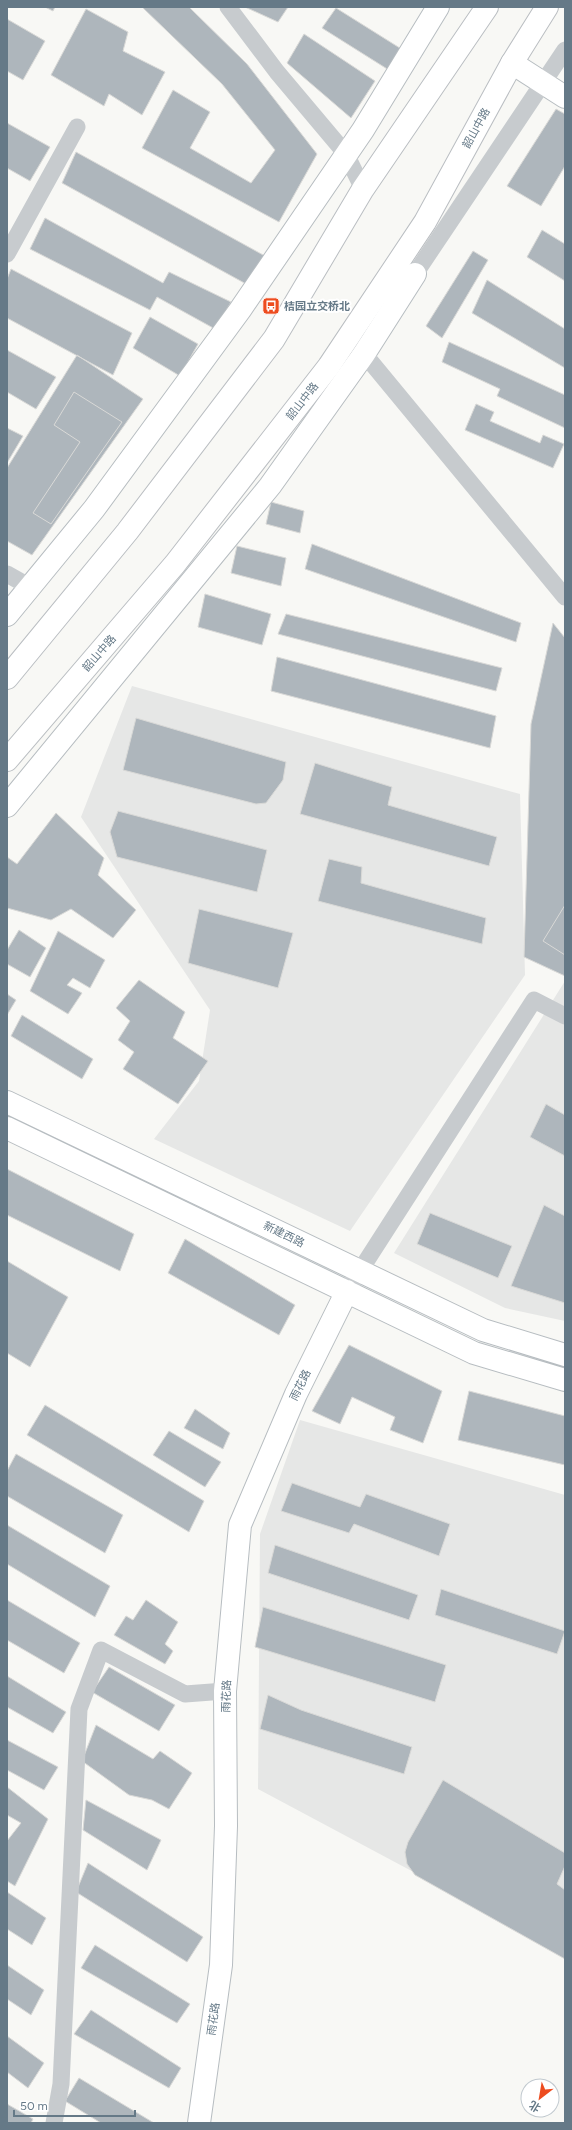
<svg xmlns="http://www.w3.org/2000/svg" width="572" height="2130" viewBox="0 0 572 2130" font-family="Figtree,'Noto Sans SC',sans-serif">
<rect width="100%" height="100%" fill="#f8f8f5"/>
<path fill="#e6e7e6" d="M 132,686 L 520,794 L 525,975 L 350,1231 L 154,1139 L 199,1081 L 210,1010 L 81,817 Z
M 565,981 L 565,1321 L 505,1308 L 394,1253 Z
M 300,1420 L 565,1495 L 565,1953 L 258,1789 L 260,1534 Z"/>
<path fill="#aeb6bc" stroke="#d9d9d7" d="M 45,7 L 55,7 L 53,11 Z
M 142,7 L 189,7 L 247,64 L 317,154 L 279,222 L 142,148 L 173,90 L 210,112 L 190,148 L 251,183 L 275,150 L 222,84 Z
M 245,7 L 288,7 L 278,22 Z
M 336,8 L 403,50 L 392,72 L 322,28 Z
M 86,9 L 128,32 L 123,51 L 165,72 L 142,115 L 109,94 L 104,106 L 51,75 Z
M 7,19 L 45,41 L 23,80 L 7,71 Z
M 304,34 L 375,81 L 351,118 L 287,63 Z
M 556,109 L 565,114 L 565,166 L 541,206 L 507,186 Z
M 7,123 L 50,147 L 30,181 L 7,168 Z
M 76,152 L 265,256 L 248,285 L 62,183 Z
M 45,218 L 163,283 L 169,272 L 231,302 L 215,329 L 157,297 L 150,310 L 30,249 Z
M 542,230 L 565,244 L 565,281 L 527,257 Z
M 473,251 L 488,260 L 442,338 L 426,326 Z
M 11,269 L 132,333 L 113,375 L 7,318 L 7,279 Z
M 487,280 L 565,329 L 565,368 L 472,313 Z
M 150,317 L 198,344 L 180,376 L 133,348 Z
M 449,342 L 565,395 L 565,428 L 497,396 L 500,389 L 442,362 Z
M 7,350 L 56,377 L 36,409 L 7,392 Z
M 77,355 L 143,399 L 32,555 L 7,541 L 7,468 Z
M 74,392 L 122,422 L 51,524 L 33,513 L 80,442 L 54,425 Z
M 476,404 L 494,412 L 490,421 L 540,443 L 543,435 L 564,444 L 553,468 L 465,430 Z
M 7,428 L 23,436 L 7,463 Z
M 271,502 L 304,511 L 300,533 L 266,524 Z
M 312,544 L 521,623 L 516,642 L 305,569 Z
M 237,546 L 286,558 L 281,586 L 231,573 Z
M 205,594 L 271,614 L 262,645 L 198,627 Z
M 286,614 L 502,668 L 496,691 L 278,634 Z
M 553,623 L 565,638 L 565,976 L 524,957 L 531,724 Z
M 277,657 L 496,716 L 490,748 L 271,691 Z
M 136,718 L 286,762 L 283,780 L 266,803 L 256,804 L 123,770 Z
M 315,763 L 392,787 L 388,805 L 497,837 L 489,866 L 300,814 Z
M 118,811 L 267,850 L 257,892 L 117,857 L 110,832 Z
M 56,813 L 104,858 L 98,875 L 136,910 L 113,938 L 71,909 L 51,920 L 7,908 L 7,857 L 17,864 Z
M 329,859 L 362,867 L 361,883 L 486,918 L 482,944 L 318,901 Z
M 565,905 L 565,955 L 543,941 Z
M 199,909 L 293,933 L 278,988 L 188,963 Z
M 19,930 L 46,948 L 30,977 L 7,964 L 7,950 Z
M 58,931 L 105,960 L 90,988 L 73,978 L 67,985 L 82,993 L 68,1014 L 30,991 Z
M 139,980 L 185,1012 L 173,1038 L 208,1061 L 178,1104 L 123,1069 L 134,1052 L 118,1040 L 130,1021 L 116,1008 Z
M 7,994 L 16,1000 L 7,1015 Z
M 22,1015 L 93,1059 L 82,1079 L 11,1036 Z
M 546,1104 L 565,1115 L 565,1156 L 530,1137 Z
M 7,1169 L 134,1234 L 120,1271 L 7,1215 Z
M 544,1205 L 565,1216 L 565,1303 L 511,1286 Z
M 430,1213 L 512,1246 L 498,1278 L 417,1244 Z
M 185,1239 L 295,1305 L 279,1335 L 168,1273 Z
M 7,1261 L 68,1297 L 30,1367 L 7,1353 Z
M 349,1345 L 442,1391 L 423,1443 L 390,1430 L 395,1417 L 352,1397 L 340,1424 L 312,1411 Z
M 469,1391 L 565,1416 L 565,1465 L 458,1440 Z
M 45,1405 L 204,1501 L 189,1532 L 27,1435 Z
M 195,1409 L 230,1433 L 223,1449 L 184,1428 Z
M 169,1431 L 221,1462 L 205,1487 L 153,1455 Z
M 16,1454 L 123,1515 L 105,1553 L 7,1496 L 7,1471 Z
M 292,1483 L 360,1507 L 366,1494 L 450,1524 L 439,1556 L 354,1524 L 349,1533 L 281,1511 Z
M 7,1525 L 110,1586 L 95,1617 L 7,1564 Z
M 275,1545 L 418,1595 L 409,1620 L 268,1573 Z
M 441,1589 L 565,1631 L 557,1654 L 435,1615 Z
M 7,1600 L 80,1643 L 64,1673 L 7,1640 Z
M 146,1600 L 178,1622 L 165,1644 L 173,1651 L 165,1664 L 114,1635 L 126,1616 L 133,1620 Z
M 263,1607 L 446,1665 L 435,1702 L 255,1647 Z
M 109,1667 L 175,1705 L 159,1731 L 92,1692 Z
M 7,1676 L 66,1712 L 53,1733 L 7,1707 Z
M 268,1695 L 301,1710 L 412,1747 L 404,1774 L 260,1729 Z
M 96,1725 L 153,1759 L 160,1751 L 192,1773 L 169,1809 L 152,1800 L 129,1795 L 82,1761 Z
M 7,1740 L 58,1767 L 44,1790 L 7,1770 Z
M 443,1780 L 565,1853 L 565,1866 L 557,1884 L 565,1890 L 565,1959 L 415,1875 L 407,1864 L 405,1852 L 408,1842 Z
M 7,1787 L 48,1819 L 15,1886 L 7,1881 L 7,1841 L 21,1823 L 7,1815 Z
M 86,1800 L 161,1840 L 147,1870 L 83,1830 Z
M 88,1863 L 203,1937 L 187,1962 L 76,1892 Z
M 7,1892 L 46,1918 L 32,1945 L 7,1929 Z
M 95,1945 L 190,2004 L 177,2023 L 81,1968 Z
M 7,1965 L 44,1990 L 31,2015 L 7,1999 Z
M 91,2010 L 181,2068 L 169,2088 L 74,2034 Z
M 7,2036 L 44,2063 L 28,2088 L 7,2072 Z
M 79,2078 L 154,2123 L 101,2123 L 65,2101 Z
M 7,2104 L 33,2119 L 31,2123 L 7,2123 Z"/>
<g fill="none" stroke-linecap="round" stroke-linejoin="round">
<defs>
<path id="secondary" d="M 512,63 L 565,97
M 7,615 L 94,509 L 240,310 L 363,130 L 438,7
M 7,806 L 270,486 L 364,354 L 415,274
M 7,1102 L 483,1330 L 565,1355
M 7,1128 L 474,1353 L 565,1380
M 199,2123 L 221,1965 L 226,1826 L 225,1691 L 240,1525 L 296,1394 L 347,1291"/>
<path id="primary" d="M 7,678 L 127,532 L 274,339 L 363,189 L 487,7
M 7,760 L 175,564 L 329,366 L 425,222 L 512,63 L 547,7"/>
</defs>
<use href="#secondary" stroke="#b7bdc1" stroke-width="24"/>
<use href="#primary" stroke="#babec2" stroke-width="24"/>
<path stroke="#c7cbce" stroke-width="17" d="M 228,7 L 277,72 L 346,154 L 363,189
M 7,254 L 77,127
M 405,281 L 415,274 L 565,50
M 356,344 L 565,597
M 7,574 L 30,587
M 347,1291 L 534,1000 L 565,1016
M 54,2123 L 61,2084 L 79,1709 L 101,1650 L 185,1694 L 225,1691"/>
<use href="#secondary" stroke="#fff" stroke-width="22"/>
<use href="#primary" stroke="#fff" stroke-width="22"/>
</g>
<defs>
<symbol id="bus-square" viewBox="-11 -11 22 22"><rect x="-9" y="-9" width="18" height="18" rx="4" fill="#ed4c1f" stroke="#fff"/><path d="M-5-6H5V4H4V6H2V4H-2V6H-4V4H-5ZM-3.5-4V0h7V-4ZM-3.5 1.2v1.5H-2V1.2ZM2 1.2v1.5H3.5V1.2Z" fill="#fff"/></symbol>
</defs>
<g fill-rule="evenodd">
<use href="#bus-square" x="261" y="296" width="20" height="20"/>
</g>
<g text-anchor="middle" stroke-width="4" stroke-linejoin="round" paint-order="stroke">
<g font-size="11" fill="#657987" stroke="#fff">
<text transform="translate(476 128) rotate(-61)" y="4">韶山中路</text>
<text transform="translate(302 401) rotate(-52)" y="4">韶山中路</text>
<text transform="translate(99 653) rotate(-49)" y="4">韶山中路</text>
<text transform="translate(284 1234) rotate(26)" y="4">新建西路</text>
<text transform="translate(300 1385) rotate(-64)" y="4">雨花路</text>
<text transform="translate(226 1696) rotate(-88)" y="4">雨花路</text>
<text transform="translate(213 2019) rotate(-82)" y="4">雨花路</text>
</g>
<g font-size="11" font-weight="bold" fill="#657987" stroke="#fff" text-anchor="start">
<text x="284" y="310">桔园立交桥北</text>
</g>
</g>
<rect width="572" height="2130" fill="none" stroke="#657987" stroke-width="16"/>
<g transform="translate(540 2098) rotate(211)"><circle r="19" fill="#ffffff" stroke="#c1c9cf"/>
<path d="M0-3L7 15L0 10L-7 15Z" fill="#ed4c1f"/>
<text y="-6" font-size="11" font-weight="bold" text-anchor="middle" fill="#657987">北</text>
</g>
<path d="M14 2110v6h121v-6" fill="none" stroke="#657987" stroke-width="2"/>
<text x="20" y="2110" font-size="12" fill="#657987" stroke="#ffffff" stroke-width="3" paint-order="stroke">50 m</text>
</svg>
